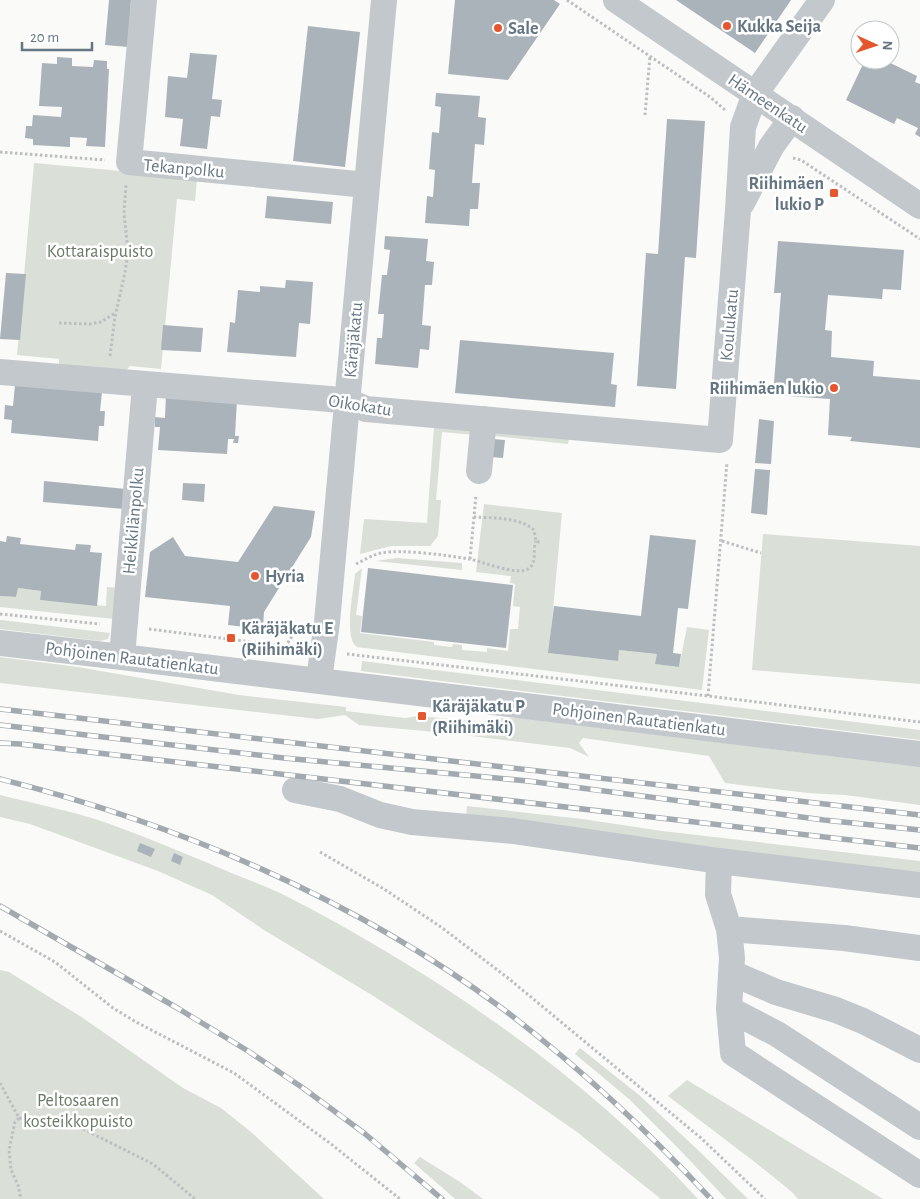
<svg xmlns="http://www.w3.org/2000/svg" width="920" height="1199" viewBox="0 0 920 1199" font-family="'Alegreya Sans',sans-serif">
<rect width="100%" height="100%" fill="#fafaf8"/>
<path fill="#dadfd7" d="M 34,163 L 197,178 L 195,201 L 177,199 L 161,369 L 130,366 L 123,374 L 59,367 L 59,359 L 17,355 Z
M 434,427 L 475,431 L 475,435 L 442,432 L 436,500 L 441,500 L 438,536 L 430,546 L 391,546 L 360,554 L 364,519 L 427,523 Z
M 494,432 L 569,439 L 568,444 L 494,436 Z
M 484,504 L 562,513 L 549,653 L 617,661 L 619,650 L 657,654 L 656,664 L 679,667 L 687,627 L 709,630 L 702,690 L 357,647 C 343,638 354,590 355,574 L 362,568 L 356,615 L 362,616 L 360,633 L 434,642 L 434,645 L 452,647 L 453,644 L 462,645 L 462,650 L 487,652 L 487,648 L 508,651 L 510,629 L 518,629 L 520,607 L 513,606 L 515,584 L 510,583 L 511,576 L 476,572 Z
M 763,534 L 920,546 L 920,684 L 752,670 Z
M 397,558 L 462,563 L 462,570 L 376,561 Z
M 107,587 L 122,588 L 114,619 L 0,607 L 0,596 L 16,597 L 18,588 L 41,591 L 40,600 L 106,606 Z
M 0,620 L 1,620 L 110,633 L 108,639 L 100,641 L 0,629 Z
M 0,657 L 78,667 L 239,695 L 346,707 L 346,711 L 405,718 L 419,716 L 481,722 L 502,718 L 519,718 L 920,767 L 920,805 L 845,795 L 808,793 L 725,783 L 709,756 L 583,738 L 579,743 L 589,757 L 570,748 L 446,733 L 359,725 L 345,715 L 318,719 L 0,683 Z
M 362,661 L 920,730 L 920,740 L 361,671 Z
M 0,795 C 36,804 72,811 107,823 C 148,838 189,855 229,872 C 248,880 268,887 286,896 C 436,973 583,1074 698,1199 L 661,1199 L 577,1132 L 495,1075 L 375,997 L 264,930 L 212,895 L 158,871 L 30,824 L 0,817 Z
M 467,806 L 582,819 L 662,831 L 920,861 L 920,877 L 466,819 Z
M 0,970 L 9,972 L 83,1018 L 183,1088 L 221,1108 L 251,1132 L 324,1199 L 0,1199 Z
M 580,1048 L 639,1095 L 699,1151 L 748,1199 L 726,1199 L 679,1149 L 629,1099 L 575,1054 Z
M 687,1080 L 883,1199 L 798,1199 L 792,1192 L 756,1163 L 668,1096 Z
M 420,1157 L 460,1182 L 483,1199 L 455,1199 L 414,1163 Z"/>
<path fill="#aab3b9" d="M 109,0 L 131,0 L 128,47 L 105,45 Z
M 455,0 L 554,0 L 560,4 L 508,80 L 448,74 Z
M 676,0 L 791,0 L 755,53 Z
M 308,26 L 360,32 L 345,167 L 293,161 Z
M 190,53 L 217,55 L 212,99 L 222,100 L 220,117 L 211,116 L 207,149 L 180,146 L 183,119 L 165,117 L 168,76 L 187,78 Z
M 57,57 L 72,58 L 72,66 L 93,67 L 94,60 L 107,61 L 107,69 L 109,69 L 105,147 L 86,146 L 87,138 L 70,137 L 70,147 L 33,145 L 33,139 L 25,138 L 26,126 L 32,126 L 33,115 L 61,117 L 62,107 L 39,106 L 42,63 L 57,64 Z
M 865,60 L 884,60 L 917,76 L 915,82 L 920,84 L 920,137 L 915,134 L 918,128 L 897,118 L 894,124 L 846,100 Z
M 436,93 L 480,96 L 478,117 L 486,118 L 484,145 L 475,144 L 472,183 L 480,183 L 478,209 L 470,209 L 469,226 L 425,223 L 427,196 L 433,197 L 435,170 L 429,169 L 432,132 L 439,133 L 441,107 L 435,106 Z
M 667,119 L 705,121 L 696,258 L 685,257 L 676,389 L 637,386 L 646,253 L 658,254 Z
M 267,196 L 333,202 L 331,224 L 265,218 Z
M 385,236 L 428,239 L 426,261 L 434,262 L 432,285 L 425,285 L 422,325 L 431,326 L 429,350 L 420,349 L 418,368 L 375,364 L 377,338 L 382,338 L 384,314 L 378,314 L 382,275 L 387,275 L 390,250 L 384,249 Z
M 778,241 L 904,250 L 901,290 L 883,289 L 882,299 L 828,295 L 825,330 L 832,331 L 831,357 L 874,361 L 873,376 L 920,380 L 920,448 L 850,441 L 852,437 L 828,435 L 830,399 L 773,395 L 781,293 L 774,293 Z
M 6,273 L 26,274 L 20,340 L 0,339 Z
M 286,280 L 313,282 L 310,324 L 299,323 L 296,357 L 227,352 L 230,322 L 235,323 L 238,290 L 260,292 L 260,286 L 285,288 Z
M 163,325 L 203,328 L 201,352 L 161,350 Z
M 460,340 L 614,353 L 611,384 L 617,385 L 615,407 L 455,393 Z
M 15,385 L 102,392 L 100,411 L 105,411 L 104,426 L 99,426 L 98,441 L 11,433 L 12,420 L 4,419 L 5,405 L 13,406 Z
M 166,394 L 237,399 L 235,436 L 239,436 L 238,443 L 233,443 L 234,439 L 228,439 L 227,454 L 158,450 L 160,427 L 155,427 L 155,417 L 165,418 Z
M 759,419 L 774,421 L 771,464 L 755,463 Z
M 493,439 L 505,440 L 503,458 L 491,457 Z
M 755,469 L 770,470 L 767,515 L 751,513 Z
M 44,481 L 126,489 L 124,509 L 43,502 Z
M 183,483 L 205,484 L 204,502 L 182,500 Z
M 274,506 L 315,511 L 311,537 L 264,612 L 263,629 L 228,625 L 230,606 L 145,597 L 150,552 L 173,537 L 185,556 L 238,562 Z
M 650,535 L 696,540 L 688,609 L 678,608 L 673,653 L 681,654 L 679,667 L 655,664 L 657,654 L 619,650 L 618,661 L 548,653 L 554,606 L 641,616 Z
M 7,536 L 21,538 L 20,544 L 75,550 L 76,544 L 91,545 L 90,552 L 102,553 L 97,606 L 40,600 L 41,591 L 18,588 L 16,597 L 0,596 L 0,541 L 6,542 Z
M 368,568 L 513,585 L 506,648 L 361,632 Z
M 140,843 L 155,849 L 151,857 L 137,851 Z
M 174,853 L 183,857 L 180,865 L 171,861 Z"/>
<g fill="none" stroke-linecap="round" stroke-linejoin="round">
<path stroke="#bbbfc2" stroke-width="3" stroke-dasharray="2.5 2.5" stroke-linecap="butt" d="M 567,0 L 710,97 L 725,110
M 645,115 L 650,56
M 0,152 L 105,160
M 793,158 L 801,160 L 920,239
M 59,323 L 90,324 L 101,322 L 115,313
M 110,356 L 115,317 L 125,272 L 128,251 L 124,213 L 126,185
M 474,517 C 492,518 520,517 534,530 L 536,541 L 541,543
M 722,541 L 761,553
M 470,559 L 476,495
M 356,564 C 364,560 372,555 381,553 C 403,549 445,555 469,559 C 481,561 517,576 528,569 C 538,563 532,549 536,541
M 0,614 L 100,624
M 149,629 L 299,648
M 285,647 L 300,624
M 347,654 L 708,696 L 920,722
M 708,696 L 727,462
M 320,852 L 384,889 L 441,927 L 508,978 L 701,1138 L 765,1199
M 0,931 L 55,962 L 113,1008 L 136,1022 L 234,1073 L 331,1144 L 400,1199
M 0,1083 L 19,1118 L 15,1122 L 9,1150 L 11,1170 L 18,1185 L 21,1199
M 19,1118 L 83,1129 L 153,1164 L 195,1199"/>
<path stroke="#c3c8cc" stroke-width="26" d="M 144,0 L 129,162 L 367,185
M 616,0 L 920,206
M 742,203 L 771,147 L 792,118
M 0,372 L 330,399 L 347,401 L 366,409 L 720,440 L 738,210 L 743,127 L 755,94 L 822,0
M 479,471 L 484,419
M 0,643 L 122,657 L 920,754
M 122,657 L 145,385
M 319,680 L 327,622 L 384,0
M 295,790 L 340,799 L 380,815 L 412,822 L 513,831 L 719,861 L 920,885
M 719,861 L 718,894 L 729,929 L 732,958 L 729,1009 L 733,1053 L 920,1175
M 729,929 L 844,938 L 920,948
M 732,973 L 776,992 L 836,1010 L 863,1021 L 920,1050
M 729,1009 L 777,1034 L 920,1127"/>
<defs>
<path id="rail" d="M 0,709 L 920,815
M 0,725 L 284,758 L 528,781 L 824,820 L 920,830
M 0,743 L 20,744 L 920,848
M 0,779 C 178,824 355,899 503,1009 C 578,1066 647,1130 711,1199
M 0,906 L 179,1009 L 248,1051 L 303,1088 L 364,1133 L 442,1199"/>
</defs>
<use href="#rail" stroke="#a2aab0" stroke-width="5.5"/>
<use href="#rail" stroke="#fff" stroke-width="4" stroke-dasharray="11" stroke-linecap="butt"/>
</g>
<g fill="#e4572e" stroke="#fff" stroke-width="2">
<circle cx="727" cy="26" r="5"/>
<circle cx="498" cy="28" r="5"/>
<rect x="829" y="188" width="10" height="10" rx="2.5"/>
<circle cx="834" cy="388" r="5"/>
<circle cx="255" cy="576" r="5"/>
<rect x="226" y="633" width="10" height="10" rx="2.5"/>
<rect x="417" y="711" width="10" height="10" rx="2.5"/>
</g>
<g text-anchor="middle" stroke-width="5" stroke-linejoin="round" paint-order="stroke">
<g font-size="18" font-weight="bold" fill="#657683" stroke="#fff" text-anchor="start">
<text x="737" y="32">Kukka Seija</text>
<text x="508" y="34">Sale</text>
<text x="824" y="189" text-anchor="end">Riihimäen<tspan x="824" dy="21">lukio P</tspan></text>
<text x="824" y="394" text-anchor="end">Riihimäen lukio</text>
<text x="265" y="582">Hyria</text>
<text x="241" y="634">Käräjäkatu E<tspan x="241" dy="21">(Riihimäki)</tspan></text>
<text x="432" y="712">Käräjäkatu P<tspan x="432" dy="21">(Riihimäki)</tspan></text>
</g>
<g font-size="18" fill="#657683" stroke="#fff">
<text transform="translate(768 103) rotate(34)" y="6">Hämeenkatu</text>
<text transform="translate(184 168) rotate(5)" y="6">Tekanpolku</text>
<text transform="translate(729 325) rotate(-85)" y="6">Koulukatu</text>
<text transform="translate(353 340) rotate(-85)" y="6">Käräjäkatu</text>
<text transform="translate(360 405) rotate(9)" y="6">Oikokatu</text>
<text transform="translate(133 521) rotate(-85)" y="6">Heikkilänpolku</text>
<text transform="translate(132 658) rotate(7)" y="6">Pohjoinen Rautatienkatu</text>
<text transform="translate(639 719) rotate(7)" y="6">Pohjoinen Rautatienkatu</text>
</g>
<g font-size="18" fill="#687a64" stroke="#fff">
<text x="100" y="257">Kottaraispuisto</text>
<text x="78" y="1106">Peltosaaren<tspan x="78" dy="21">kosteikkopuisto</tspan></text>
</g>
</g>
<g transform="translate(875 45) rotate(93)"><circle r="24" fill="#ffffff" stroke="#c1c8cd"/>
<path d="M0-4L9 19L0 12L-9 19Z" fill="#e4572e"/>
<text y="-8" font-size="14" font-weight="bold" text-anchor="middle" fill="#657683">N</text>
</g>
<path d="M22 42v8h70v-8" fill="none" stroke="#657683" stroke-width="2.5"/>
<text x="30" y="42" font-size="15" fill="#657683" stroke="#ffffff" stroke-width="4" paint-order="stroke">20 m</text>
</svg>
